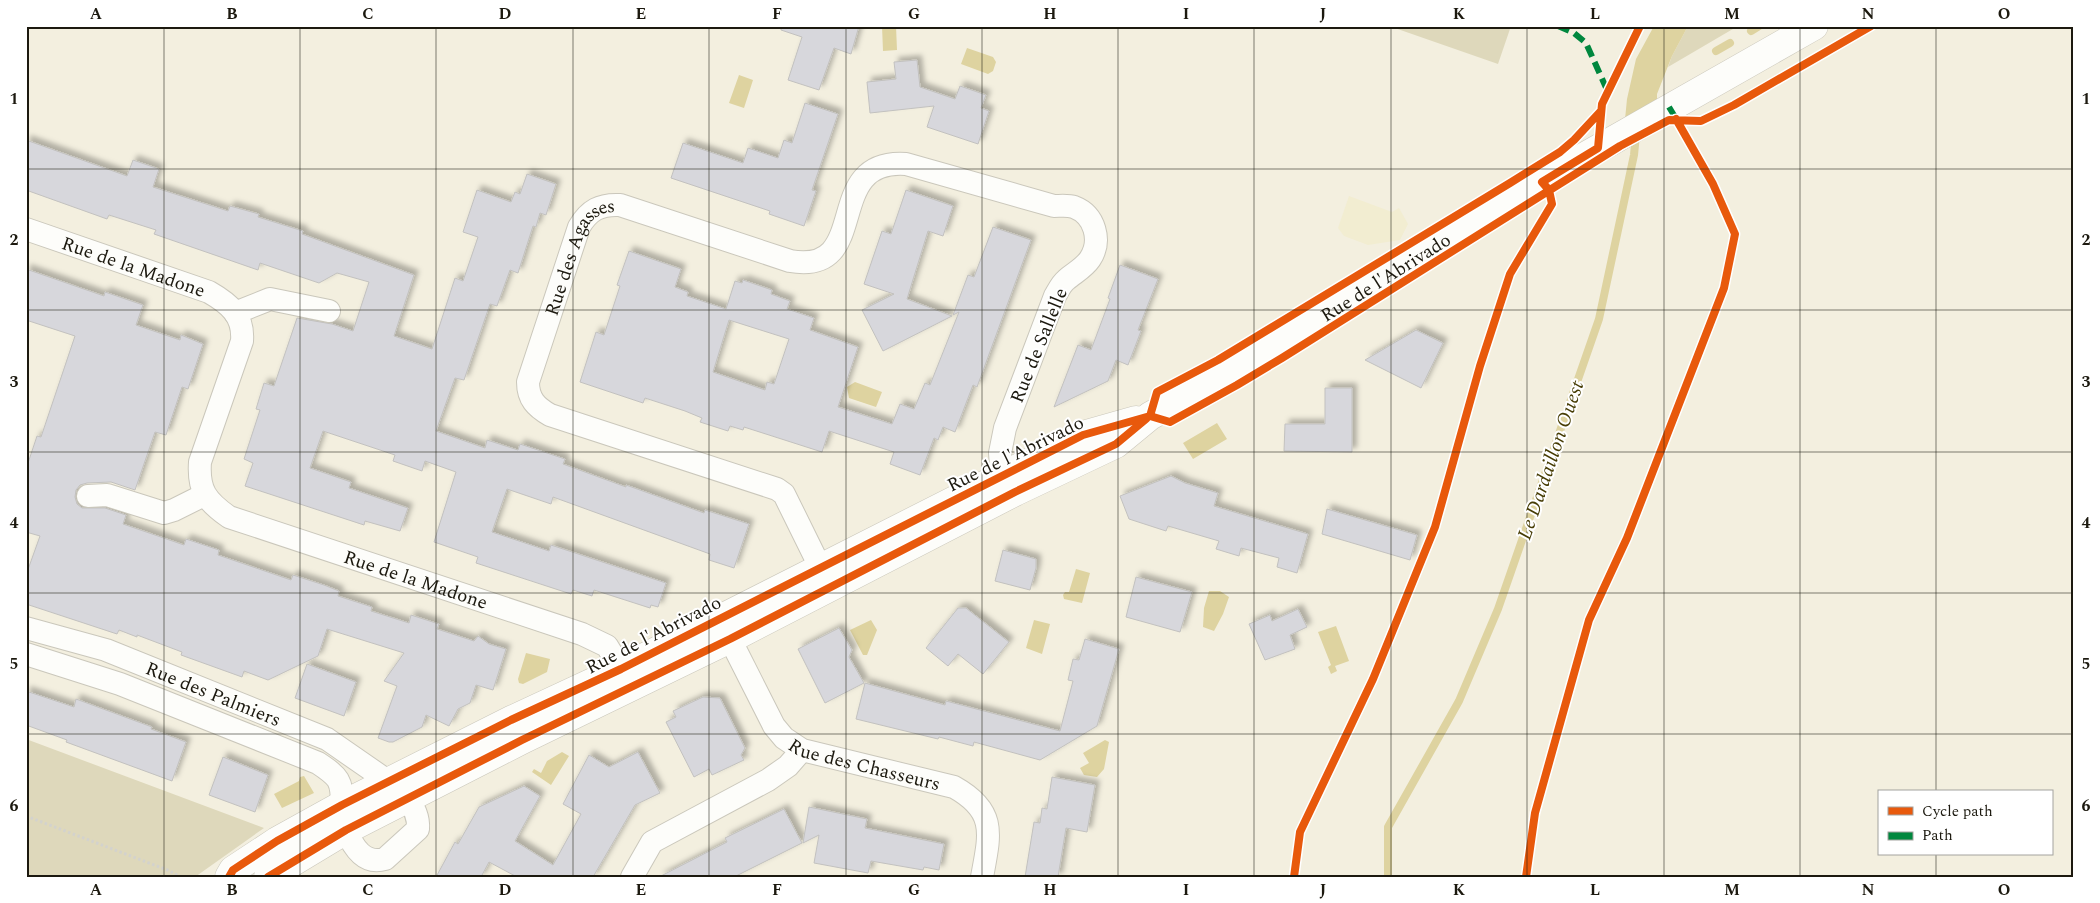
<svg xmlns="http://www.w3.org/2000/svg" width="2100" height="903" viewBox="0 0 2100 903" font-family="Spectral,serif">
<defs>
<filter id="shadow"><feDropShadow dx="4.5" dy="-4.5" stdDeviation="2.5" flood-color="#0004"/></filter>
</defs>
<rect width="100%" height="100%" fill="#f3efdf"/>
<path fill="#f2edd1" d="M 1349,196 L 1392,212 L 1399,208 L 1408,224 L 1400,240 L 1368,245 L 1344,236 L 1338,228 Z"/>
<path fill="#ded8bb" d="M 1389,26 L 1511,26 L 1498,64 Z
M 1688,26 L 1738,26 L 1668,67 L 1672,56 Z
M 26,739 L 264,828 L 195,877 L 26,877 Z"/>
<path fill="#ded3a0" d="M 882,26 L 896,26 L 897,50 L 883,51 Z
M 1654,26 L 1688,26 L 1672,56 L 1657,94 L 1657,129 L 1622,150 L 1627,99 L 1636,59 Z
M 967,48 L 993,57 L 996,62 L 993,71 L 988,74 L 961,64 Z
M 739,75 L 753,80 L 744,108 L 729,103 Z
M 855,382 L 882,392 L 876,407 L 849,398 L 847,387 Z
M 1217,423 L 1227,439 L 1193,459 L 1183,443 Z
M 1076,569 L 1090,573 L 1082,603 L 1064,599 L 1063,595 L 1065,592 L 1069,592 Z
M 1209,591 L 1220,591 L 1229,597 L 1223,614 L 1214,631 L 1203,627 L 1204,608 Z
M 871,620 L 877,630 L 867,655 L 863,655 L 850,630 Z
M 1034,620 L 1050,624 L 1042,654 L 1026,648 Z
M 1336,626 L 1349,661 L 1335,666 L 1337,671 L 1331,674 L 1328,667 L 1331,665 L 1318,632 Z
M 526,653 L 550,659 L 547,672 L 523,684 L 519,683 L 518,679 Z
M 1105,740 L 1109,742 L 1104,769 L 1097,777 L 1084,775 L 1080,768 L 1089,763 L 1083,753 Z
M 562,752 L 569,756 L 551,785 L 532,772 L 534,769 L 541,773 L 547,761 Z
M 304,776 L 314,793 L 282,808 L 274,794 L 299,781 L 300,777 Z"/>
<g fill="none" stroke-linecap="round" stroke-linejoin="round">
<path stroke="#ded3a0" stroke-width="8" d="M 1751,31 L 1759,26
M 1716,51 L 1730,43
M 1388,877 L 1388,827 L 1459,701 L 1498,609 L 1599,319 L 1634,155 L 1636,134"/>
</g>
<path fill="#d7d7dc" stroke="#c2c1bf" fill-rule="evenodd" filter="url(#shadow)" d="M 781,26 L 859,26 L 851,54 L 834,48 L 819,90 L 788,80 L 802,37 L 781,30 Z
M 917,60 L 920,87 L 955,99 L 960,86 L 986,95 L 981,108 L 989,111 L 978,144 L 927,127 L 934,106 L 870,113 L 867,82 L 896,79 L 894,62 Z
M 805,103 L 838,114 L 812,190 L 816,191 L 804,226 L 769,214 L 770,211 L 671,178 L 683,143 L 743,163 L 748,148 L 778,158 L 784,140 L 792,143 Z
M 26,140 L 127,176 L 133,160 L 159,169 L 153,187 L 228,211 L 230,206 L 259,214 L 258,217 L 303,231 L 302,234 L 414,275 L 394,336 L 432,349 L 455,278 L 463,281 L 478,237 L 463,232 L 477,190 L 511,202 L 515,192 L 520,194 L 527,174 L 556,184 L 546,215 L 540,213 L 536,227 L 533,226 L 518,273 L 510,270 L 497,306 L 490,304 L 464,380 L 455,378 L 436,431 L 485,448 L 487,440 L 518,450 L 520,444 L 565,459 L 563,464 L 626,487 L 626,485 L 704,513 L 705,510 L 749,524 L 734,568 L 709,560 L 710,554 L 553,497 L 551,504 L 507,489 L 492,532 L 549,551 L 551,545 L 666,583 L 658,607 L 651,605 L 650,608 L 594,590 L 592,596 L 573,590 L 571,594 L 476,563 L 478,557 L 434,542 L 456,472 L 425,461 L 422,471 L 393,461 L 395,455 L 323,431 L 310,468 L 351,482 L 349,488 L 408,508 L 400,531 L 365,521 L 364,525 L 245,486 L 253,463 L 244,459 L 260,410 L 256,409 L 264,383 L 274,386 L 297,318 L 332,324 L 353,331 L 369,282 L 337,273 L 319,283 L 260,263 L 258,270 L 154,234 L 156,230 L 109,215 L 107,219 L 26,190 Z
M 906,190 L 953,206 L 943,236 L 928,231 L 907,299 L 952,316 L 883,351 L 862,310 L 894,294 L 864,284 L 882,231 L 891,234 Z
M 993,227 L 1031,240 L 977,387 L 973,385 L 955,432 L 943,427 L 938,440 L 934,438 L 920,475 L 890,464 L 894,452 L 829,431 L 822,452 L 744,427 L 743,430 L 730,426 L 728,431 L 700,422 L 702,418 L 685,411 L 645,398 L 643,403 L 580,382 L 596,332 L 604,335 L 620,286 L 617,285 L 629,251 L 681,269 L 675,287 L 688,292 L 687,296 L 726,309 L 735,281 L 742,283 L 743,280 L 772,290 L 771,294 L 790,301 L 787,309 L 814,318 L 810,330 L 858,347 L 838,407 L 892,424 L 900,404 L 914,409 L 925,383 L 930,385 L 959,312 L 953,315 L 968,275 L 974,277 ZM 729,320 L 789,339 L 774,384 L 767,382 L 765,390 L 713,372 Z
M 1120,265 L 1158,279 L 1138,330 L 1141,331 L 1128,365 L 1116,360 L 1108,381 L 1054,407 L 1078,345 L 1091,350 L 1110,299 L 1108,298 Z
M 26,269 L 104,296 L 105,292 L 143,305 L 136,325 L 180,340 L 181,335 L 203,344 L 188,389 L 182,387 L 166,435 L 155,432 L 135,490 L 111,482 L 87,483 L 80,485 L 76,490 L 75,497 L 77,504 L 82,508 L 105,508 L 126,515 L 123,524 L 184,545 L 186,539 L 219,550 L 218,555 L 256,568 L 291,580 L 293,575 L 324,585 L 339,591 L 338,596 L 372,607 L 371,611 L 409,623 L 411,615 L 439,624 L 437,629 L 474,641 L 478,636 L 489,644 L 506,649 L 493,690 L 476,685 L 470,703 L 458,709 L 449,726 L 426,715 L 422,727 L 393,742 L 389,742 L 378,738 L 397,686 L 384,681 L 404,653 L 327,629 L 318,656 L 268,680 L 244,671 L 242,677 L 181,655 L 182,652 L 137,635 L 137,637 L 119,630 L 117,634 L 26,604 L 26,575 L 40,536 L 26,532 L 26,469 L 37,436 L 41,437 L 75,336 L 26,320 Z
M 1416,330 L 1443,343 L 1421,388 L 1365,360 Z
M 1325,388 L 1352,388 L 1352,452 L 1284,451 L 1285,424 L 1325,424 Z
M 1171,476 L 1185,483 L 1218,493 L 1214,506 L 1308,534 L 1297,573 L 1277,567 L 1279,558 L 1241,548 L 1239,556 L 1216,549 L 1219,541 L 1168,526 L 1166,531 L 1129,519 L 1120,496 Z
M 1327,509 L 1417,535 L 1410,560 L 1322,534 Z
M 1003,550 L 1036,559 L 1036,568 L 1030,590 L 995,581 Z
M 1136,577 L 1192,592 L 1180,632 L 1126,617 Z
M 958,608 L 966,608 L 1009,642 L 983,674 L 958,654 L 948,666 L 926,648 Z
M 1298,609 L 1307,627 L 1290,635 L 1295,649 L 1265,660 L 1249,624 L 1270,615 L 1272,621 Z
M 839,628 L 852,650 L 849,657 L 864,683 L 825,703 L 798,649 Z
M 1085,639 L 1119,649 L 1097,726 L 1040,760 L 974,742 L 973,746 L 939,737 L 938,739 L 856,719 L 865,683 L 945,705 L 946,701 L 1060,731 L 1073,681 L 1068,680 L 1073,659 L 1079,660 Z
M 307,664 L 356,682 L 344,716 L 295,698 Z
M 26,691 L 74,707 L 76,699 L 152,727 L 151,729 L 186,742 L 172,781 L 66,742 L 67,740 L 26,725 Z
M 703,697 L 720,698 L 745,748 L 741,755 L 744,760 L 712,775 L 709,769 L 694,777 L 666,722 L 676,717 L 673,711 Z
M 638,752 L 660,793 L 635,805 L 593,877 L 517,877 L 489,862 L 481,877 L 436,877 L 455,842 L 458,844 L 479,807 L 524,786 L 540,796 L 515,841 L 553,865 L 581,814 L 563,804 L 589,755 L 609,767 Z
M 223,757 L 268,775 L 255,812 L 209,795 Z
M 1052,777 L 1095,785 L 1087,832 L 1066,828 L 1058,877 L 1025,877 L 1034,822 L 1040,823 L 1042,808 L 1047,809 Z
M 809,807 L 867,819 L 865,828 L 944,844 L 939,870 L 924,867 L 923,870 L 871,861 L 868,873 L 814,863 L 819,835 L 803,843 Z
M 784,809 L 802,843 L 734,877 L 659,877 L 727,842 L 725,838 Z"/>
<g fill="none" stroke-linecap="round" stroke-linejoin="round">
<defs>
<g id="minor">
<path id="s1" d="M 26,229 L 209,292 C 230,304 244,316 242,341 L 200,462 C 198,490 206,501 229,517 L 582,634 L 607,646 L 621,669"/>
<path d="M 235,313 L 270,299 L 329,311"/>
<path d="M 88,496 L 107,495 L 164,513 L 174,510 L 204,495"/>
<path id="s2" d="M 820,567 L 784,494 L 777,489 L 550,415 C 536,407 528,399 528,382 L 579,227 C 589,210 600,204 620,205 L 790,261 C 874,276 820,158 906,164 L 1054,206 C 1060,206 1068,205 1074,207 C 1095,215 1102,241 1090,259 C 1084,268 1074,273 1066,280 C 1061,284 1058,291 1055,296 L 1005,428 L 1000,453 L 1001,465 L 1006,474"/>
<path id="s3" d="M 26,628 L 106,650 L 327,739 L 389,782"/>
<path id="s4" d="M 730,639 L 774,726 L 784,738 L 802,750 L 954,787 C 997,811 990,834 982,877"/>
<path d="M 26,654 L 120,684 L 318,763 C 339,777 342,780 342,805"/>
<path d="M 346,830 C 353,847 364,865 385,859 L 418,829 C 419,817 414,808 408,799"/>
<path d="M 632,877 L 652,842 L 768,780 L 788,766 L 802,750"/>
</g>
<g id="tertiary">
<path d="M 229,877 L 233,870 L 277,841 L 342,805 L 511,720 L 621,669 L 1083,435 L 1136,420"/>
<path id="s5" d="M 268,877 L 346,830 L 522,740 L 730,639 L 1015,492 L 1116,444 L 1150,416 L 1272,348 L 1447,238 L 1573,163 L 1814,26"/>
</g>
</defs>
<use href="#minor" stroke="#cac7bb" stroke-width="24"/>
<use href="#tertiary" stroke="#cac7bb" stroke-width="29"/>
<path stroke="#d3d2cd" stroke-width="3" stroke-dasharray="2.5 2.5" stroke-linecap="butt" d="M 26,816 L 170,871 L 180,877"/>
<use href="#minor" stroke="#fdfdfa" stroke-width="22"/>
<use href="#tertiary" stroke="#fdfdfa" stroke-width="28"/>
<path stroke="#00873e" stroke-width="6" stroke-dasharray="12 6" stroke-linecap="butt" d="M 1558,26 L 1574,33 L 1586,43 L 1608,92
M 1669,107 L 1678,122"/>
<defs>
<path id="cycleway" d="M 1150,416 L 1170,422 L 1237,385 L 1282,358 L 1620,146 L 1669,120 L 1701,121 L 1734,105 L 1871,26
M 1150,416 L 1157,392 L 1218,360 L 1510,183 L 1560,152 L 1574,140 L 1601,111
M 229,877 L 233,870 L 277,841 L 342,805 L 511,720 L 621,669 L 1083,435 L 1150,416
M 268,877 L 346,830 L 522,740 L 730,639 L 1015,492 L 1116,444 L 1146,419
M 1294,877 L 1300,832 L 1373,679 L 1435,527 L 1480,366 L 1510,274 L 1552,204 L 1549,190 L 1542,182 L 1598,148 L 1602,104 L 1640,26
M 1526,877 L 1535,813 L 1589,620 L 1627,538 L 1724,288 L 1735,234 L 1713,184 L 1676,119"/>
</defs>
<use href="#cycleway" stroke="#fff" stroke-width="11"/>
<use href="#cycleway" stroke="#e8590c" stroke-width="8"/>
</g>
<path fill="none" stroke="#1c190f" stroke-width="1" stroke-opacity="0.55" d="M 164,26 L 164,877M 300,26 L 300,877M 436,26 L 436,877M 573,26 L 573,877M 709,26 L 709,877M 846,26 L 846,877M 982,26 L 982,877M 1118,26 L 1118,877M 1254,26 L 1254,877M 1391,26 L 1391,877M 1527,26 L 1527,877M 1664,26 L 1664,877M 1800,26 L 1800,877M 1936,26 L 1936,792M 26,169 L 2074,169M 26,310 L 2074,310M 26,452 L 2074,452M 26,593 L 2074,593M 26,734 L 2074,734M 1936,854 L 1936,877"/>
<g text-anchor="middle" stroke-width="4" stroke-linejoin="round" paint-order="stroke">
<g font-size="19" fill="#1c190f" stroke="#fff">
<text dy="7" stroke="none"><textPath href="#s2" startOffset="510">Rue des Agasses</textPath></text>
<text dy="7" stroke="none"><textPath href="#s1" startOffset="114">Rue de la Madone</textPath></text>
<text dy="7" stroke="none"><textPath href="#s5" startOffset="1270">Rue de l'Abrivado</textPath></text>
<text transform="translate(1038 345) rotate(-68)" y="7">Rue de Sallelle</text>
<text transform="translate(1015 453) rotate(-26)" y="7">Rue de l'Abrivado</text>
<text dy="7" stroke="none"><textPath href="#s1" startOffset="648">Rue de la Madone</textPath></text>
<text transform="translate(653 634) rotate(-27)" y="7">Rue de l'Abrivado</text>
<text dy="7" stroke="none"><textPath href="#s3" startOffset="199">Rue des Palmiers</textPath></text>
<text dy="7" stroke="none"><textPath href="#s4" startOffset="199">Rue des Chasseurs</textPath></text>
</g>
<g font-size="20" font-style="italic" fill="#463c04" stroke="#fff">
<text transform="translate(1550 460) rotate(-71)" y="7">Le Dardaillon Ouest</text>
</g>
</g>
<rect width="2100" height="903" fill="none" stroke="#ffffff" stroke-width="55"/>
<rect x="1878" y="790" width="175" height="65" fill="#ffffff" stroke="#a4a39f"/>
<rect x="1888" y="807" width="25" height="8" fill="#e8590c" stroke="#a4a39f"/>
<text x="1922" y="816" font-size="15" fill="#1c190f">Cycle path</text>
<rect x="1888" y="832" width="25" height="8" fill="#00873e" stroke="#a4a39f"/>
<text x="1922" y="840" font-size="15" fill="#1c190f">Path</text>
<rect x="28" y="28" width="2044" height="848" fill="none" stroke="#1c190f" stroke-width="2"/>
<g font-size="16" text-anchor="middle" font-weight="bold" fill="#1c190f">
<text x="96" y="19">A</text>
<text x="232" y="19">B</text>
<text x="368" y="19">C</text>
<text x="505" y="19">D</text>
<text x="641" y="19">E</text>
<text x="777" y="19">F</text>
<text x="914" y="19">G</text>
<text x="1050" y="19">H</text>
<text x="1186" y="19">I</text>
<text x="1323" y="19">J</text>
<text x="1459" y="19">K</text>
<text x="1595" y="19">L</text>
<text x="1732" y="19">M</text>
<text x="1868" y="19">N</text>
<text x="2004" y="19">O</text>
<text x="14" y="104">1</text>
<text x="2086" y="104">1</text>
<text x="14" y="245">2</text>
<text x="2086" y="245">2</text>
<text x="14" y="387">3</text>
<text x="2086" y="387">3</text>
<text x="14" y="528">4</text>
<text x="2086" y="528">4</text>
<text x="14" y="669">5</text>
<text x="2086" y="669">5</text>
<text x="14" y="811">6</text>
<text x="2086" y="811">6</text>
<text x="96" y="895">A</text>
<text x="232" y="895">B</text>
<text x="368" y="895">C</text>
<text x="505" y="895">D</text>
<text x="641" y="895">E</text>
<text x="777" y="895">F</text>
<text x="914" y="895">G</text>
<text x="1050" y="895">H</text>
<text x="1186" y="895">I</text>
<text x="1323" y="895">J</text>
<text x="1459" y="895">K</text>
<text x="1595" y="895">L</text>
<text x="1732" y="895">M</text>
<text x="1868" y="895">N</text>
<text x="2004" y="895">O</text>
</g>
</svg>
